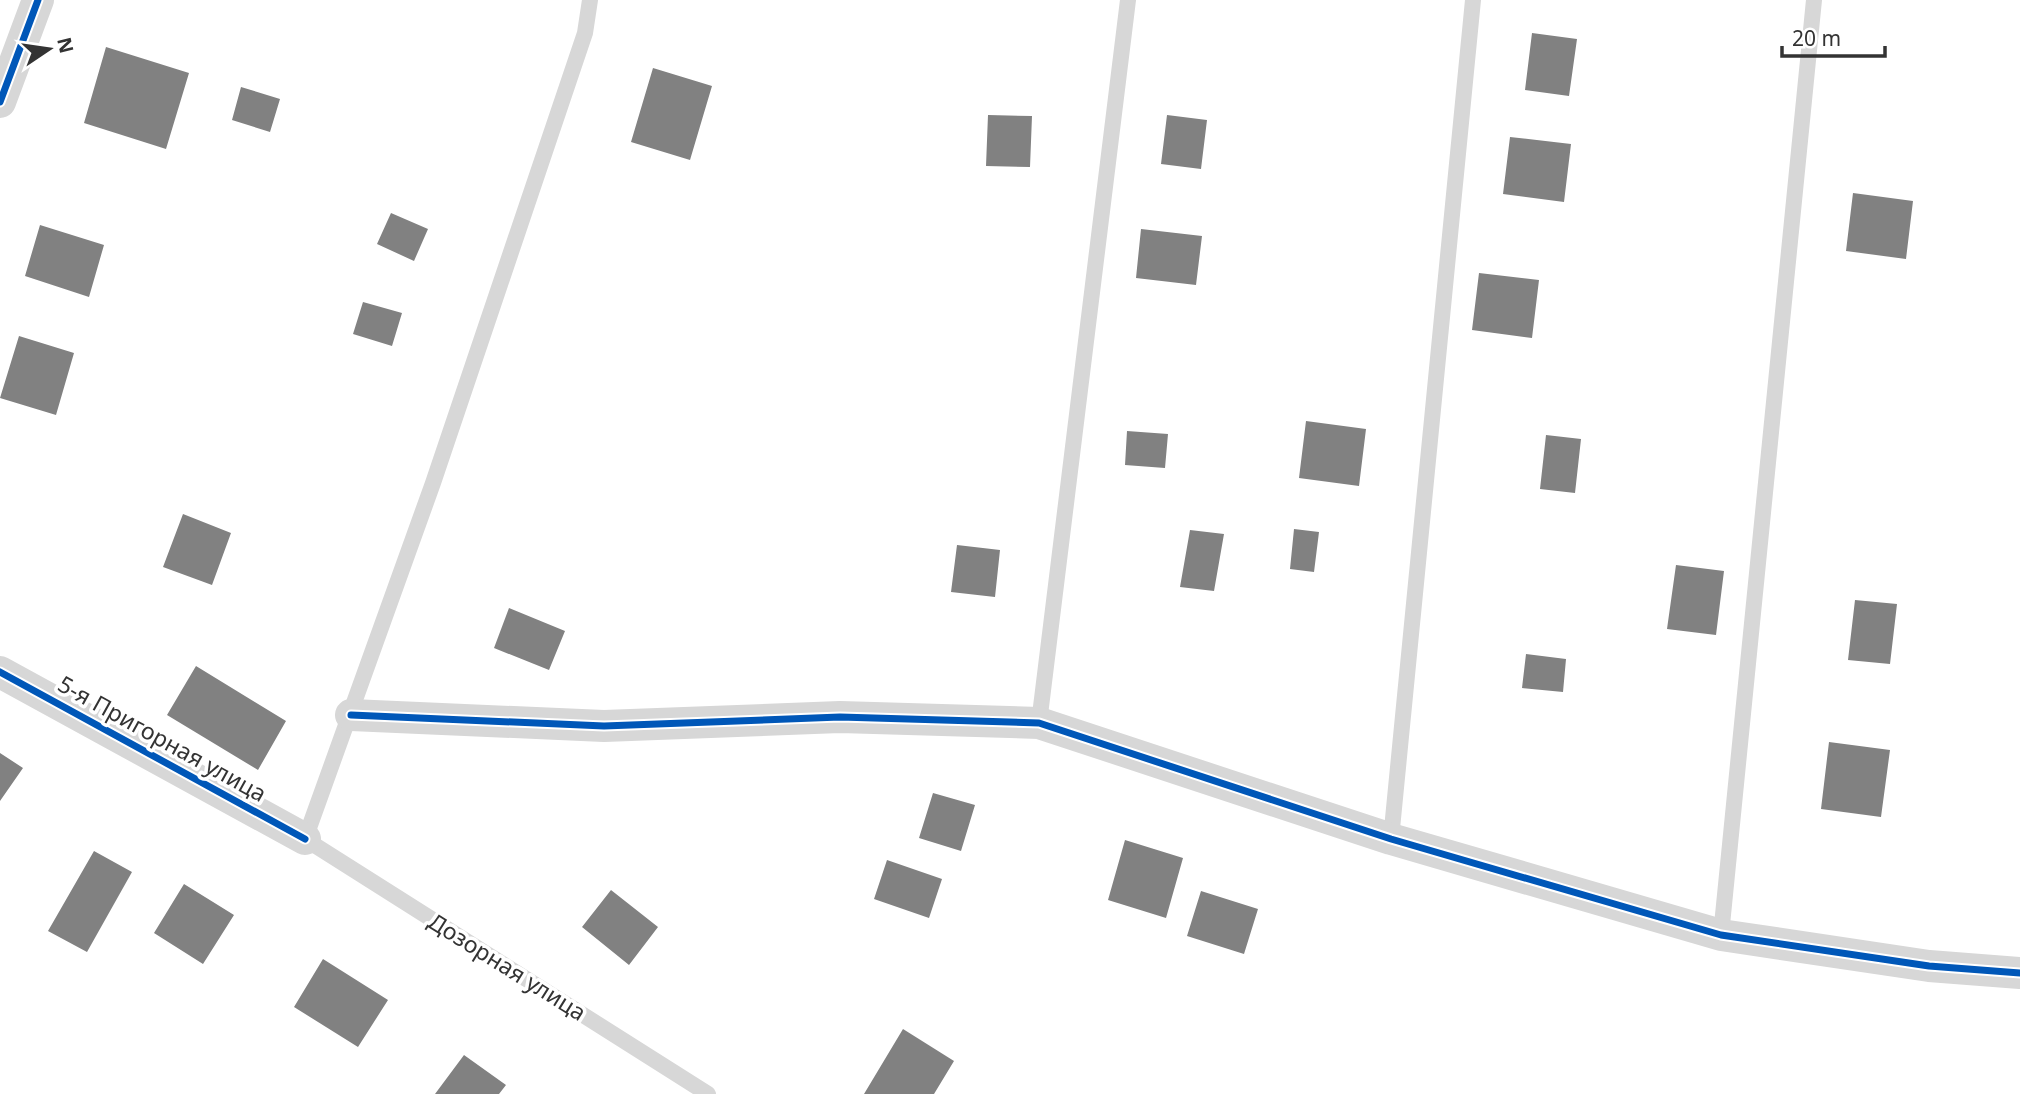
<svg xmlns="http://www.w3.org/2000/svg" width="2020" height="1094" viewBox="0 0 2020 1094" font-family="'Noto Sans',sans-serif">
<rect width="100%" height="100%" fill="#fff"/>
<path fill="#818181" d="M 1532,33 L 1577,39 L 1569,96 L 1525,90 Z
M 106,47 L 189,73 L 166,149 L 84,123 Z
M 653,68 L 712,86 L 690,160 L 631,142 Z
M 241,87 L 280,99 L 270,132 L 232,120 Z
M 988,115 L 1032,116 L 1030,167 L 986,166 Z
M 1167,115 L 1207,120 L 1201,169 L 1161,164 Z
M 1510,137 L 1571,144 L 1564,202 L 1503,194 Z
M 1853,193 L 1913,201 L 1906,259 L 1846,251 Z
M 391,213 L 428,229 L 414,261 L 377,244 Z
M 40,225 L 104,245 L 89,297 L 25,276 Z
M 1141,229 L 1202,236 L 1196,285 L 1136,278 Z
M 1479,273 L 1539,280 L 1532,338 L 1472,330 Z
M 363,302 L 402,313 L 392,346 L 353,334 Z
M 19,336 L 74,353 L 56,415 L 0,398 Z
M 1306,421 L 1366,429 L 1359,486 L 1299,478 Z
M 1127,431 L 1168,434 L 1165,468 L 1125,465 Z
M 1546,435 L 1581,439 L 1575,493 L 1540,489 Z
M 183,514 L 231,533 L 212,585 L 163,567 Z
M 1294,529 L 1319,532 L 1314,572 L 1290,569 Z
M 1190,530 L 1224,534 L 1214,591 L 1180,587 Z
M 957,545 L 1000,550 L 995,597 L 951,592 Z
M 1676,565 L 1724,571 L 1716,635 L 1667,629 Z
M 1855,600 L 1897,604 L 1890,664 L 1848,660 Z
M 509,608 L 565,631 L 549,670 L 494,648 Z
M 1526,654 L 1566,659 L 1563,692 L 1522,688 Z
M 196,666 L 286,721 L 258,770 L 167,715 Z
M 1829,742 L 1890,750 L 1881,817 L 1821,809 Z
M 0,753 L 23,768 L 0,801 Z
M 933,793 L 975,805 L 961,851 L 919,838 Z
M 1125,840 L 1183,858 L 1166,918 L 1108,900 Z
M 94,851 L 132,872 L 87,952 L 48,931 Z
M 887,860 L 942,879 L 929,918 L 874,899 Z
M 184,884 L 234,915 L 203,964 L 154,933 Z
M 611,890 L 658,927 L 629,965 L 582,927 Z
M 1201,891 L 1258,909 L 1244,954 L 1187,936 Z
M 323,959 L 388,1000 L 358,1047 L 294,1007 Z
M 903,1029 L 954,1061 L 934,1094 L 864,1094 Z
M 464,1055 L 506,1085 L 499,1094 L 435,1094 Z"/>
<g fill="none" stroke-linecap="round" stroke-linejoin="round">
<path stroke="#d7d7d7" stroke-width="16" d="M 590,0 L 585,33 L 433,483 L 305,839 L 708,1094
M 1039,723 L 1128,0
M 1391,839 L 1473,0
M 1721,935 L 1814,0"/>
<path stroke="#d7d7d7" stroke-width="32" d="M 0,102 L 38,0
M 0,672 L 305,839
M 351,715 L 604,726 L 840,717 L 1039,723 L 1391,839 L 1721,935 L 1929,966 L 2020,973"/>
<defs>
<path id="cycleway" d="M 0,102 L 38,0
M 0,672 L 305,839
M 351,715 L 604,726 L 840,717 L 1039,723 L 1391,839 L 1721,935 L 1929,966 L 2020,973"/>
</defs>
<use href="#cycleway" stroke="#fff" stroke-width="11"/>
<use href="#cycleway" stroke="#0057b8" stroke-width="7"/>
</g>
<g text-anchor="middle" stroke-width="7" stroke-linejoin="round" paint-order="stroke">
<g font-size="23" fill="#333" stroke="#fff">
<text transform="translate(162 739) rotate(29)" y="8">5-я Пригорная улица</text>
<text transform="translate(507 967) rotate(32)" y="8">Дозорная улица</text>
</g>
</g>
<g transform="translate(49 49) rotate(77)" stroke="#ffffff" stroke-width="5" paint-order="stroke">
<path d="M0-5L12 26L0 18L-12 26Z" fill="#333333"/>
<text y="-10" font-size="19" font-weight="bold" text-anchor="middle" fill="#333333">N</text>
</g>
<path d="M1782 46v10h103v-10" fill="none" stroke="#333333" stroke-width="3.5"/>
<text x="1792" y="46" font-size="21" fill="#333333" stroke="#ffffff" stroke-width="5" paint-order="stroke">20 m</text>
</svg>
